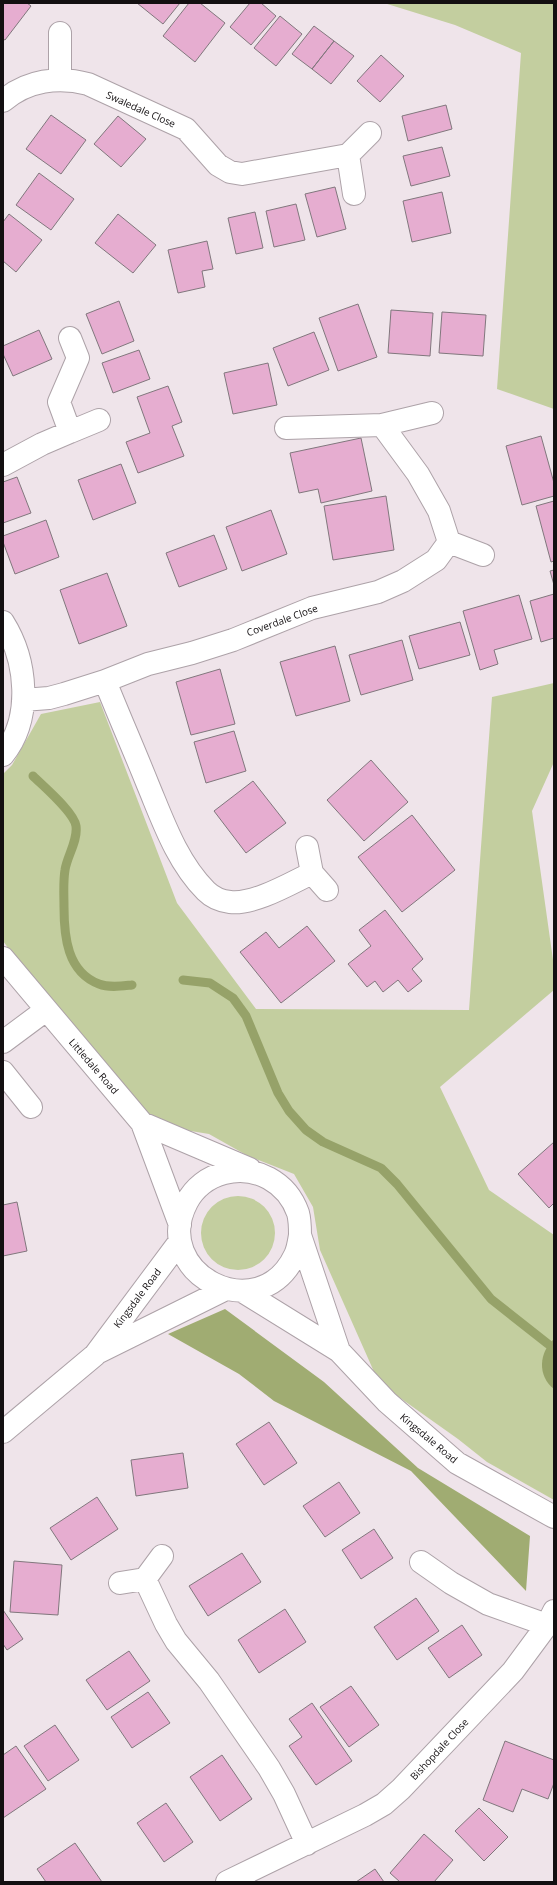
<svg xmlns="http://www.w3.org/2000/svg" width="557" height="1885" viewBox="0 0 557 1885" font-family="'Open Sans',sans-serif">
<rect width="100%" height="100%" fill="#efe4ea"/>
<path fill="#c3ce9f" d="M 384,3 L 554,3 L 554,409 L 497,389 L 521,53 L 455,25 Z
M 554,683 L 554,762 L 532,811 L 554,967 L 554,990 L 440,1087 L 489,1190 L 554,1235 L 554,1500 L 487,1462 L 458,1439 L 379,1383 L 320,1250 L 313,1207 L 294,1174 L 248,1156 L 209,1134 L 142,1123 L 116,1094 L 3,941 L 3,774 L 12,765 L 41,714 L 100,702 L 177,903 L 256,1009 L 469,1010 L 492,697 Z
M201 1233a37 37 0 1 1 74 0a37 37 0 1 1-74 0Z"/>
<path fill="#a0ac72" d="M 225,1309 L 324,1382 L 418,1468 L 530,1536 L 526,1591 L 411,1471 L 274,1401 L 239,1374 L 168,1334 Z"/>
<path fill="#96a269" d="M 554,1339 L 554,1389 C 537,1376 539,1352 554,1339 Z"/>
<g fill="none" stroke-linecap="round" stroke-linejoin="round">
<path stroke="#96a269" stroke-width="9" d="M 33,776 C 43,786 74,812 76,826 C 78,841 67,856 65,870 C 63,882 64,895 64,907 C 64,936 67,972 99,984 C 109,988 122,986 132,985
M 183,980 L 210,983 L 233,998 L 246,1016 L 278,1093 L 289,1111 L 306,1130 L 323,1142 L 381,1168 L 397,1184 L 491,1299 L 548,1344"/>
</g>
<path fill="#e6add0" stroke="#81777d" d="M 3,3 L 27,3 L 31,6 L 5,40 L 3,39 Z
M 137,3 L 180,3 L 163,24 Z
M 189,3 L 200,3 L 225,23 L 195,62 L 163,36 Z
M 250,3 L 261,3 L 276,16 L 251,45 L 230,27 Z
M 280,16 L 302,34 L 276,66 L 254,48 Z
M 314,26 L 334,41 L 312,69 L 292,54 Z
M 334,41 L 354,56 L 331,84 L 312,69 Z
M 381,55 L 404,76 L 380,102 L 357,81 Z
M 446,105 L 452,129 L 408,141 L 402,116 Z
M 51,115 L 86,140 L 61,174 L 26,149 Z
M 118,116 L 146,139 L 121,167 L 94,144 Z
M 442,147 L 450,176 L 411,186 L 403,156 Z
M 39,173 L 74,199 L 51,230 L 16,205 Z
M 335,187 L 346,229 L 317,237 L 305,194 Z
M 442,192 L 451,233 L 412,242 L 403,201 Z
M 296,204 L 305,240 L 274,247 L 266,211 Z
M 255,212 L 263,248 L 236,254 L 228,218 Z
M 9,214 L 42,240 L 16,272 L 3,261 L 3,222 Z
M 118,214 L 156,245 L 133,273 L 95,243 Z
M 207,241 L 213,269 L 202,271 L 205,287 L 178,293 L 168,250 Z
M 119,301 L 134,341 L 102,354 L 86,314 Z
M 358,304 L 377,357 L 338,371 L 319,318 Z
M 391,310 L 433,313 L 430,356 L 388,353 Z
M 442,312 L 486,315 L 483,356 L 439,353 Z
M 39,330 L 52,359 L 13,376 L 3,354 L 3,346 Z
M 314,332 L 329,370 L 288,386 L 273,348 Z
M 139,350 L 150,379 L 113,393 L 102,363 Z
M 268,363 L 277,405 L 233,414 L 224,373 Z
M 168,386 L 182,422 L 172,426 L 184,456 L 138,473 L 126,442 L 150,433 L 137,397 Z
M 541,436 L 554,483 L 554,496 L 522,505 L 506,446 Z
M 361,438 L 372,491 L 321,503 L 318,489 L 299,493 L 290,453 Z
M 121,464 L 136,503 L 93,520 L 78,480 Z
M 17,477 L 31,513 L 3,523 L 3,482 Z
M 386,496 L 394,550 L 333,560 L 324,506 Z
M 554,501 L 554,561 L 551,562 L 536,506 Z
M 271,510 L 287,554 L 242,571 L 226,527 Z
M 46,520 L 59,557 L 15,574 L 3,542 L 3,536 Z
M 214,535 L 227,569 L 179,587 L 166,553 Z
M 554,570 L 554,585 L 550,571 Z
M 107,573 L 127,626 L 79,644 L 60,590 Z
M 554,594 L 554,638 L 541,642 L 530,601 Z
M 519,595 L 532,639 L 494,650 L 498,664 L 480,670 L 463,611 Z
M 460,622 L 470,655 L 419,669 L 409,636 Z
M 402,640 L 413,680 L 361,695 L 349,655 Z
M 335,646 L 350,701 L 296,716 L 280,662 Z
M 220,669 L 235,724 L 191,735 L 176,682 Z
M 234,731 L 246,771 L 206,783 L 194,742 Z
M 371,760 L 408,802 L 364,841 L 327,800 Z
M 253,781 L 286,823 L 246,853 L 214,811 Z
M 412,815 L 455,870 L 402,912 L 358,857 Z
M 385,910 L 423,959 L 412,969 L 422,981 L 408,992 L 398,980 L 383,992 L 375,981 L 367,987 L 348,964 L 371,946 L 359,930 Z
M 307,926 L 335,961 L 281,1003 L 240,952 L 266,932 L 279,948 Z
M 554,1142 L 554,1203 L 549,1208 L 518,1174 Z
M 17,1202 L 27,1251 L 3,1256 L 3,1205 Z
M 269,1422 L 297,1463 L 264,1485 L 236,1444 Z
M 183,1453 L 188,1488 L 136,1496 L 131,1460 Z
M 339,1482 L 360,1513 L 325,1537 L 303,1506 Z
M 97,1497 L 118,1529 L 71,1560 L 50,1528 Z
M 374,1529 L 393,1558 L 361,1579 L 342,1550 Z
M 242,1553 L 261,1582 L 208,1616 L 189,1586 Z
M 14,1561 L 62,1565 L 58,1615 L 10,1612 Z
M 416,1598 L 439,1631 L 397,1660 L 374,1627 Z
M 285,1609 L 306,1642 L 259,1673 L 238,1640 Z
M 3,1610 L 23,1639 L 7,1650 L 3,1644 Z
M 462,1625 L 482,1655 L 449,1678 L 428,1648 Z
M 129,1651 L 150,1681 L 107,1710 L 86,1680 Z
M 351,1686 L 379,1725 L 349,1747 L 320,1707 Z
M 148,1692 L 170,1723 L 132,1748 L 111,1717 Z
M 312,1703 L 352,1761 L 316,1785 L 289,1746 L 302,1737 L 289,1719 Z
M 55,1725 L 79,1760 L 48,1781 L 24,1746 Z
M 505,1741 L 554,1760 L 554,1783 L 548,1799 L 522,1789 L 513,1812 L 483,1800 Z
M 16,1746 L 46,1789 L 3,1818 L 3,1755 Z
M 222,1755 L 252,1799 L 220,1821 L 190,1777 Z
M 166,1803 L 193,1842 L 164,1862 L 137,1823 Z
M 479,1808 L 508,1837 L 484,1861 L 455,1831 Z
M 424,1834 L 453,1860 L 434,1882 L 400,1882 L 390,1873 Z
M 75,1843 L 102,1882 L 46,1882 L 37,1869 Z
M 375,1869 L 384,1882 L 356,1882 Z"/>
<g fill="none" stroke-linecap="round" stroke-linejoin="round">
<defs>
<path id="minor" d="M 60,33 L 60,79
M 3,101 C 27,80 59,76 88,84 L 186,129 L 218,165 L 230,172 L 242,174 L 348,155
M 354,194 L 348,155 L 370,133
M 70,338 L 78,358 L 59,402 L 70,432 L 99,420
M 382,425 L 418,474 L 439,511 L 449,542
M 286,428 L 382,425 L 432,413
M 3,465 L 42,444 L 70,432
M 3,622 C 27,660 33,718 3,755
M 105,681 C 119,716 134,750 148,785 C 163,821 177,862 206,891 C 212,897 221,901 230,902 C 254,905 291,883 312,873
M 23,700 L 49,698 L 64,694 L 105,681 L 148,664 L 192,653 L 233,640 L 312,608 L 378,592 L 403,581 L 436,560 L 449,542 L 483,555
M 307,847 L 312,873 L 327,890
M 3,958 L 142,1123 L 180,1225
M 3,1042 L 46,1010
M 3,1072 L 31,1107
M 142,1123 L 250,1169
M 300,1235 C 299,1241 298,1249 295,1255 C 260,1330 149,1274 187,1202 C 194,1188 208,1177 224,1173 C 256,1165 287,1182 298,1213 C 300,1220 300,1228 300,1235 L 339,1351
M 242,1291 L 339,1351 L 387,1402 L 457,1463 L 554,1517
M 99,1352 L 226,1289
M 3,1432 L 95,1355 L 180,1241
M 421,1562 L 451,1583 L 488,1604 L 547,1625
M 145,1579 L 166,1624 L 176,1641 L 209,1681 L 269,1768 L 284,1794 L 307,1844
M 120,1583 L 145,1579 L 162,1556
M 227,1882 L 365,1815 L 384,1804 L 401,1789 L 513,1671 L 547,1625 L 554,1611"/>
</defs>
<use href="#minor" stroke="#ada2a8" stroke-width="24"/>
<use href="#minor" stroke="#fff" stroke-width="22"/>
</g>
<g text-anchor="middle" stroke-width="3.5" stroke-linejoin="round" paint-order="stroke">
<g font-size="10" fill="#130f11" stroke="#fff">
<text transform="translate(141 109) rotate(24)" y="4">Swaledale Close</text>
<text transform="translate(282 620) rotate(-20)" y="4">Coverdale Close</text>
<text transform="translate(94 1066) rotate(49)" y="4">Littledale Road</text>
<text transform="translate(137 1298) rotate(-53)" y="4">Kingsdale Road</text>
<text transform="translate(429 1438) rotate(40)" y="4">Kingsdale Road</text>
<text transform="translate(439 1749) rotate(-47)" y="4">Bishopdale Close</text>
</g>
</g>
<rect width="557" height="1885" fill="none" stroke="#130f11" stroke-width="8"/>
</svg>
